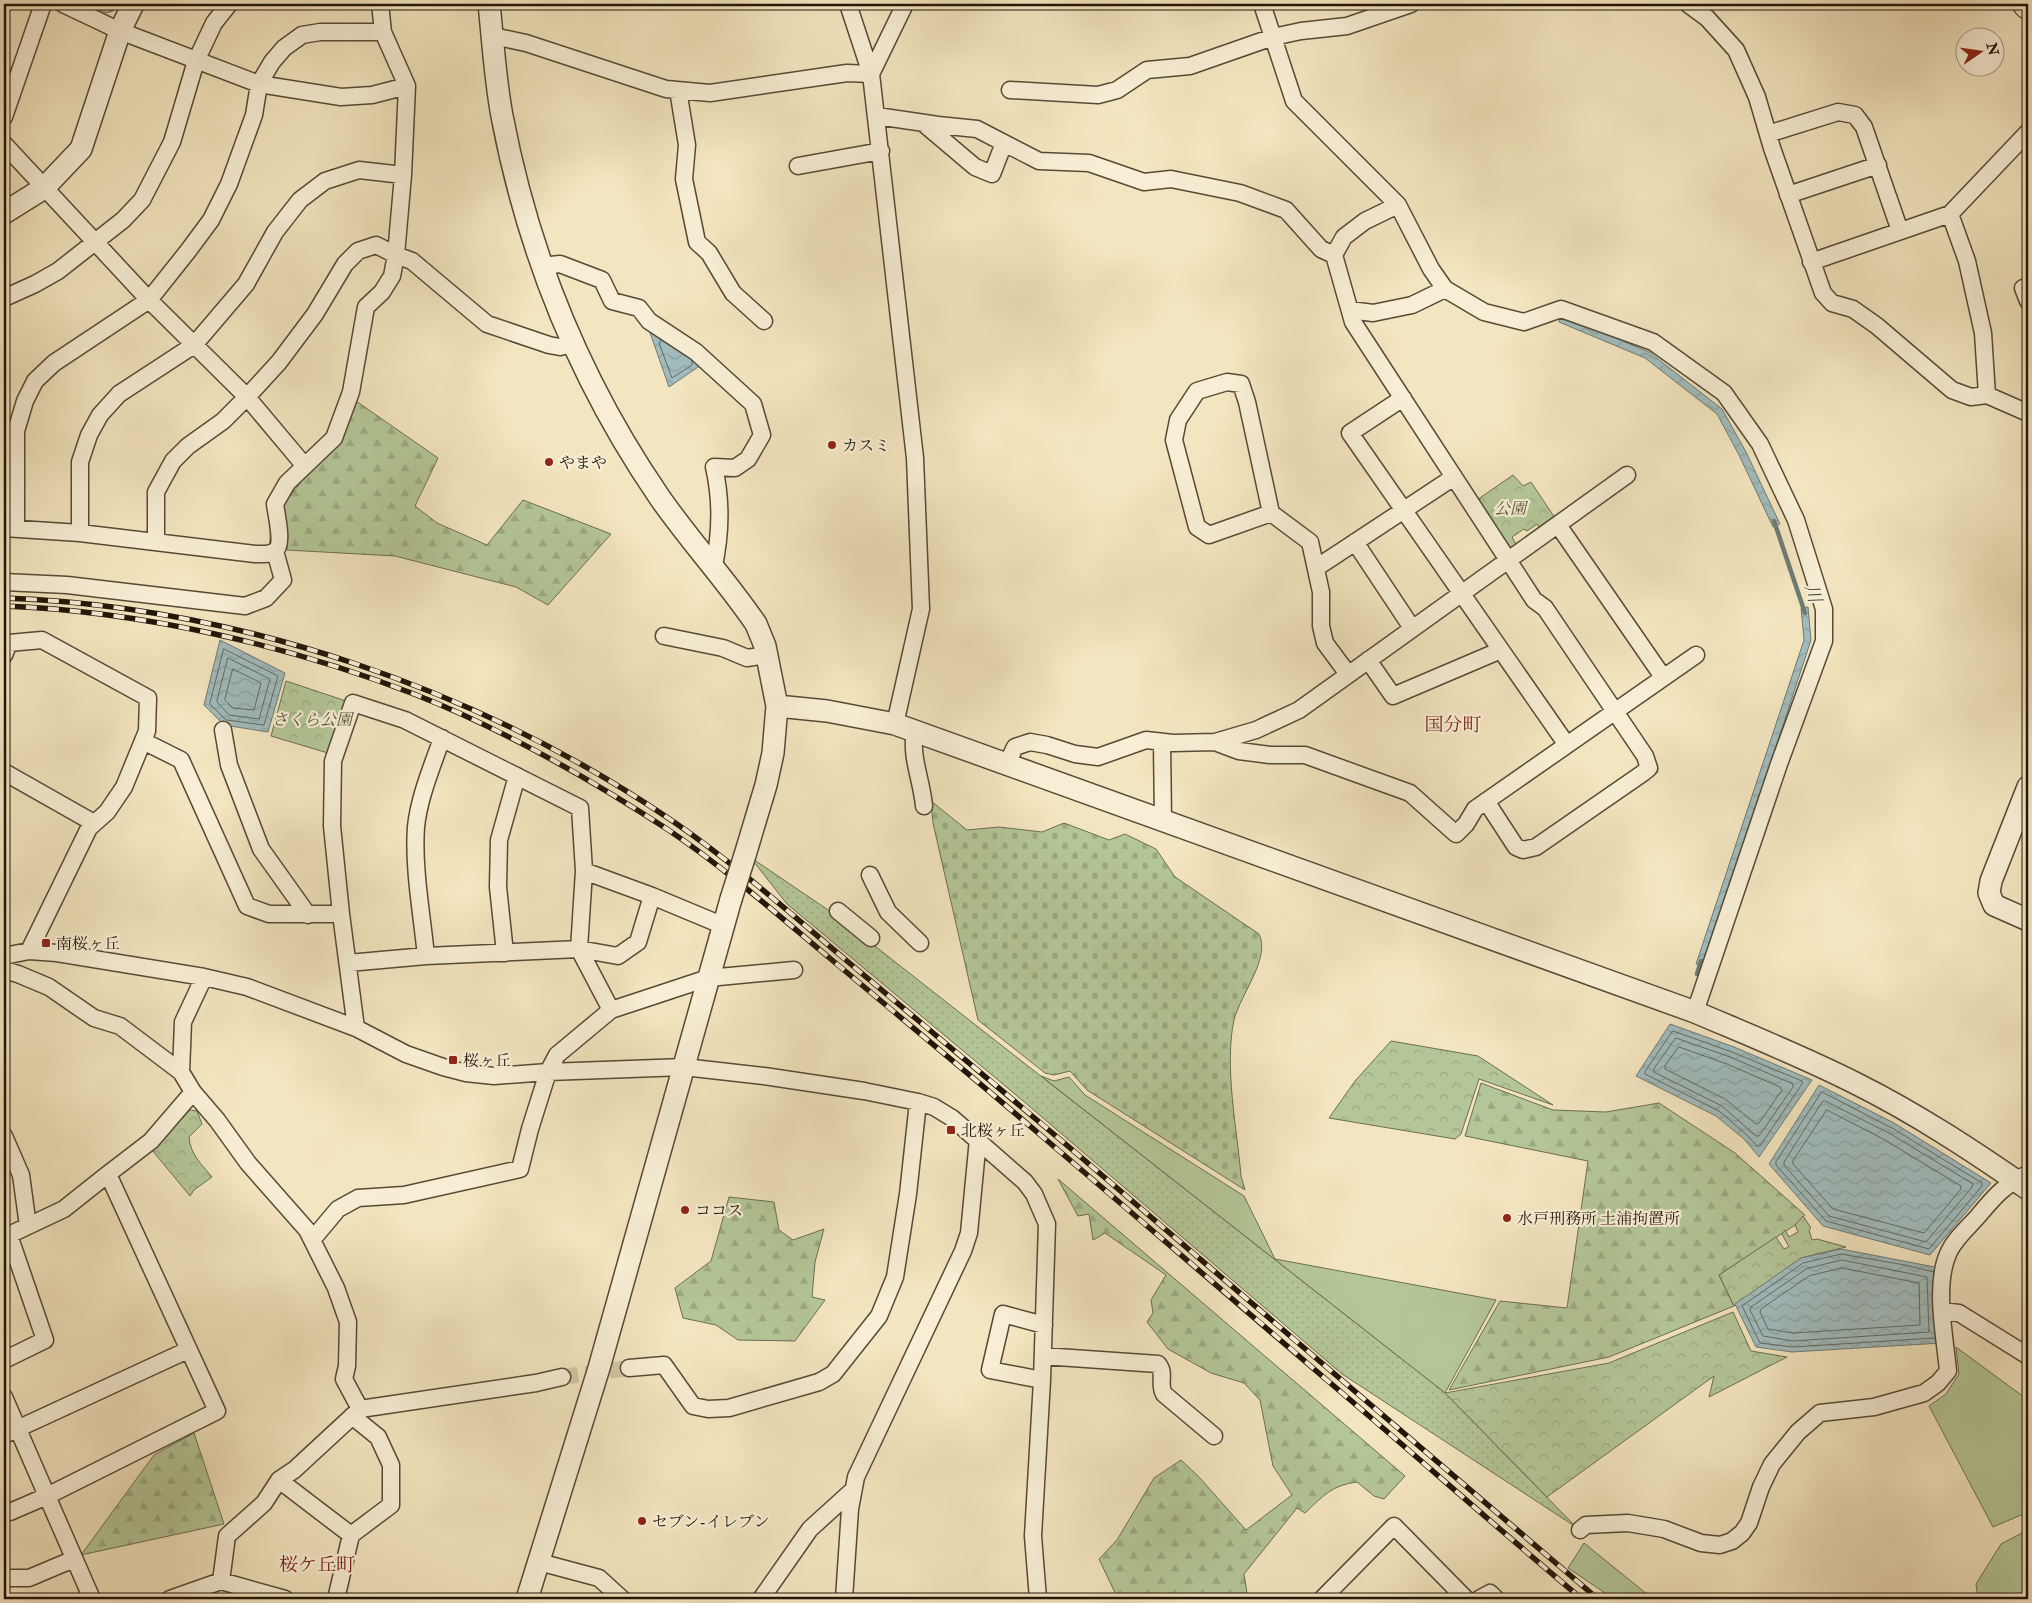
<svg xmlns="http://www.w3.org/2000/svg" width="2032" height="1603" viewBox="0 0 2032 1603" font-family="'IM FELL Double Pica','Noto Serif JP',serif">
<defs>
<pattern id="forest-firs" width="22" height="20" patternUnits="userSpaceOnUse" patternTransform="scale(1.25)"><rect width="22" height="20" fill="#b4c697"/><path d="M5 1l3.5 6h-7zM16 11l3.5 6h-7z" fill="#9aa981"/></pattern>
<pattern id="cemetery-stones" width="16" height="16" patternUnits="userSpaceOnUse" patternTransform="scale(1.25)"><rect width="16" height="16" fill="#b4c697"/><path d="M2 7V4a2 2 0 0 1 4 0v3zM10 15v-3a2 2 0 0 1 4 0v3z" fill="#9aa981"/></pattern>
<pattern id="park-crowns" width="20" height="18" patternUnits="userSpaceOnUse" patternTransform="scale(1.25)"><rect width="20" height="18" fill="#b4c697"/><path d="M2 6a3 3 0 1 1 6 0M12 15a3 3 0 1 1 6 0" fill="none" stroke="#9aa981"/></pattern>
<pattern id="garden-dots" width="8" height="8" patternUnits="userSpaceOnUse" patternTransform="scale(1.25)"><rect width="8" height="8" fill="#b4c697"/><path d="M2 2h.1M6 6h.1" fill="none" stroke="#9aa981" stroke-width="1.8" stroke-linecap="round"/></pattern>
<pattern id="water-waves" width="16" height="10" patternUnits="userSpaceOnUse" patternTransform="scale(1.25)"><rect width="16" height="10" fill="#a1bcbd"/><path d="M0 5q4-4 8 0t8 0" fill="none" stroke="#8aa1a1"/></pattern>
</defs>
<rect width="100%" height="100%" fill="#f3e5bf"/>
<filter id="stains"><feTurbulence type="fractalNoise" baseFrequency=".004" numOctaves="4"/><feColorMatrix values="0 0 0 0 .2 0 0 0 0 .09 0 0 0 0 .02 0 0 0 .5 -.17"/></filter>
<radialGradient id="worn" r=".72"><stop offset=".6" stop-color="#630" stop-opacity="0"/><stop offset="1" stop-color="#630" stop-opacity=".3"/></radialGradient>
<path fill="#b4c697" stroke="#6b6e50" d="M 1041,1076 L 1054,1081 L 1069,1077 L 1085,1095 L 1244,1196 L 1275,1259 L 1496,1300 L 1445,1393 Z
M 1956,1347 L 2028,1400 L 2028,1512 L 1993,1527 L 1929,1406 L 1946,1394 L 1959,1374 Z
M 2028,1530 L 2028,1599 L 1978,1599 L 1976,1584 L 2001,1544 Z
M 1584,1543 L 1653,1599 L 1614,1599 L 1568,1568 Z"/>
<path fill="url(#forest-firs)" stroke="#6b6e50" d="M 356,401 L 438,458 L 415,506 L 437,523 L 487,545 L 523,500 L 611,534 L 548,605 L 516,587 L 395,556 L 287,550 L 287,535 L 283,505 L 316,463 L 341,442 Z
M 1481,1083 L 1553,1110 L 1606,1112 L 1659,1103 L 1735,1153 L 1805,1215 L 1795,1225 L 1719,1275 L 1734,1306 L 1609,1357 L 1449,1390 L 1500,1301 L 1567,1308 L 1588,1161 L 1465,1136 Z
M 1058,1179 L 1405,1476 L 1384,1499 L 1374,1496 L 1357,1482 C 1332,1485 1323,1496 1305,1513 L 1297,1508 L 1244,1574 L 1248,1599 L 1118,1599 L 1099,1559 L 1117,1540 L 1154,1478 L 1181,1460 L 1199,1477 L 1246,1530 L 1292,1495 L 1273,1466 L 1260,1400 L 1244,1383 L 1211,1373 L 1168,1349 L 1147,1322 L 1153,1313 L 1151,1300 L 1166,1275 L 1105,1233 L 1093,1240 L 1089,1214 L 1078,1216 Z
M 729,1197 L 774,1202 L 779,1230 L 793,1240 L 824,1229 L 815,1262 L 812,1297 L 825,1300 L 795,1341 L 738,1340 L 716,1325 L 683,1318 L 675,1288 L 711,1261 Z
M 194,1433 L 224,1524 L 81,1555 L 154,1455 Z"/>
<path fill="url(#cemetery-stones)" stroke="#6b6e50" d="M 931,801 L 967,830 L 999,827 L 1042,832 L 1064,823 L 1109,840 L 1125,834 L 1156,849 L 1175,877 L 1259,934 C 1271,958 1240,995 1234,1020 C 1224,1066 1237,1129 1241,1176 L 1245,1190 L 1087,1090 L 1070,1071 L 1054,1075 L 1045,1073 L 978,1020 L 933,823 Z"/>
<path fill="url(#park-crowns)" stroke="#6b6e50" d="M 86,4 L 117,4 L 113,11 L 106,13 Z
M 1513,475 L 1523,486 L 1531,482 L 1557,521 L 1542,532 L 1537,524 L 1527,531 L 1524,529 L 1512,537 L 1518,548 L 1511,553 L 1474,502 Z
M 286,681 L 349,702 L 328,753 L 271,736 Z
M 1391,1041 L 1478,1056 L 1553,1105 L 1479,1079 L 1461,1134 L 1455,1139 L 1329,1118 L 1355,1081 Z
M 190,1110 L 197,1111 L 202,1124 L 189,1137 C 190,1154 202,1165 212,1177 L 194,1190 L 190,1196 L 152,1150 Z
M 1803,1216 L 1811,1228 L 1809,1230 L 1812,1240 L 1817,1239 L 1846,1247 L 1801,1258 L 1734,1306 L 1719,1275 L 1776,1237 L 1784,1249 L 1789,1247 L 1782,1234 L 1785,1230 L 1789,1237 L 1798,1232 L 1795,1225 Z
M 1733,1312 L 1751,1351 L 1787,1357 L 1709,1397 L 1714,1376 L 1547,1497 L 1445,1393 L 1609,1363 Z"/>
<path fill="url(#garden-dots)" stroke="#6b6e50" d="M 750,857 L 834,914 L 1445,1393 L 1576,1527 L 1342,1374 L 1028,1105 L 787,904 Z"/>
<path fill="url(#water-waves)" stroke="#6e7a75" d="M 1561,315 L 1649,352 L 1722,409 L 1746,452 L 1780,524 L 1773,527 L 1739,455 L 1717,414 L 1645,358 L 1559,322 Z
M 647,324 L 701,365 L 669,387 Z
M 1808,607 L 1811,640 L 1704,966 L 1696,964 L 1804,640 L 1801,608 Z
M 220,640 L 285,673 L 268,732 L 224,725 L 204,705 Z
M 1670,1024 L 1734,1047 L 1812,1080 L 1759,1157 L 1744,1139 L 1716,1116 L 1636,1076 Z
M 1819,1085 L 1894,1123 L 1991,1183 L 1930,1255 L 1823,1226 L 1769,1164 Z
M 1841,1249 L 1940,1268 L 1942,1343 L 1792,1352 L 1756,1347 L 1735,1304 L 1801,1258 Z"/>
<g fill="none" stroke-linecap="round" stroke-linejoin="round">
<path stroke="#626964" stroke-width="1" d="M 661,340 L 659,343 L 672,378 L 692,365 L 692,361
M 224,649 L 278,676 L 264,725 L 226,720 L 210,704 Z
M 228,658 L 270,679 L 259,719 L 229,715 L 217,702 Z
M 233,669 L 261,683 L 254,710 L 233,708 L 225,700 Z
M 1673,1031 L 1732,1052 L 1802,1081 L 1802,1084 L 1760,1146 L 1757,1146 L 1747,1135 L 1719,1111 L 1645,1074 L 1645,1072 Z
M 1676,1038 L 1730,1057 L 1793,1084 L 1793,1087 L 1759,1136 L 1756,1136 L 1722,1106 L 1654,1072 L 1654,1069 Z
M 1679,1047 L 1727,1064 L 1780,1087 L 1782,1090 L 1759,1123 L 1756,1124 L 1725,1099 L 1665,1069 L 1665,1066 Z
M 1822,1092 L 1892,1128 L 1982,1183 L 1982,1186 L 1929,1249 L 1826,1221 L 1776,1165 L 1776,1162 Z
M 1825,1101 L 1889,1133 L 1973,1184 L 1972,1187 L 1926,1242 L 1829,1216 L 1784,1165 L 1784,1162 L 1822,1102 Z
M 1827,1110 L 1885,1140 L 1961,1186 L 1961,1189 L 1924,1233 L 1833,1209 L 1793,1164 L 1793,1161 Z
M 1842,1260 L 1927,1277 L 1929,1332 L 1793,1341 L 1763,1336 L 1750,1310 L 1751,1307 L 1806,1269 Z
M 1842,1268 L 1919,1283 L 1920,1325 L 1793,1333 L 1768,1329 L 1760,1312 L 1761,1309 L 1809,1276 Z
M 1934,1272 L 1905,1265 L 1841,1254 L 1803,1263 L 1742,1306 L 1760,1343 L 1793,1347 L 1935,1338"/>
<path stroke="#6e7a75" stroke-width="4.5" d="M 1774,521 L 1805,613
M 1697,974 L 1701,961"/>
<path stroke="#d4c6a4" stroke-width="16" stroke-dasharray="16 8" stroke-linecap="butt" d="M 562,1377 L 629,1368"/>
<defs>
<path id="minor" d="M 63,4 L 120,31 L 259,84 L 341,97 L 372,95 L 407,86
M 380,4 L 383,32 L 407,86 L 403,175 L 396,255 L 412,261 L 487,324 L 549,345 L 560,347 L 573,344
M 848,4 L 871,74 L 905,4
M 1262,4 L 1294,101 L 1398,205 L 1431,269 L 1445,289 L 1484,312 L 1524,322 L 1561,309 L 1653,342 L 1724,393 L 1760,444 L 1796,520 L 1824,609 L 1824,641 L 1779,764 L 1695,1012
M 1688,4 L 1707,18 L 1736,50 L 1757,97 L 1772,148 L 1823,293 L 1832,303 L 1853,309 L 1877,326 L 1952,390 L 1971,397 L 1987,395
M 493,36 L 526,43 L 666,89 L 710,93 L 847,73 L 871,74 L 915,458 L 921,609 L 895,724
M 678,90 L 687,145 L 684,179 L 697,242 L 709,253 L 733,293 L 764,321
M 1010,90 L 1098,95 L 1117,90 L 1147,70 L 1190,66 L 1273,37 L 1301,31 L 1347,26 L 1411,4
M 877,116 L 938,125 L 977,129 L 1039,161 L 1089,163 L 1144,182 L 1171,179 L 1240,193 L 1286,210 L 1321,249 L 1334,255
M 4,117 L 43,4
M 923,123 L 975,167 L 992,174 L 1004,143
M 2028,132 L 1950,214 L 1967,261 L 1983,333 L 1987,395 L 2028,413
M 1768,134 L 1838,112 L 1855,115 L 1864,127 L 1900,231
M 4,144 L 149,300 L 247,397 L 304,465
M 798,166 L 881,151
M 1788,195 L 1878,165
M 1398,205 L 1365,221 L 1344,237 L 1334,255 L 1353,322 L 1534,600 L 1545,608 L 1645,756 L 1649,768 L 1643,773 L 1536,847 L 1523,850 L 1516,847 L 1486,801
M 1811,262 L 1950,214
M 541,266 L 560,264 L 602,280 L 612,301 L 639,308 L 649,321 L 696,352 L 753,404 L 762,435 L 748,459 L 735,468 L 714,467 C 722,502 721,535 713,570
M 2023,288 L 2028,301
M 4,298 L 35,284 L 58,271 L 123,220 L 142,200 L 172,142 L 196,61 L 214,23 L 229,4
M 1350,310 L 1373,313 L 1412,305 L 1445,289
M 1403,398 L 1350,433 L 1567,745
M 1271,513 L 1247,402 L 1241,384 L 1227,382 L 1197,391 L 1178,420 L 1174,440 L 1197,527 L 1209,535 L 1271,513 L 1310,542 L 1321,592 L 1321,626 L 1325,643 L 1348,674
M 1558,525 L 1663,677
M 4,528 L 80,533 L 255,554 C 261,554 270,555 275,551 C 284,545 276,513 275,504 L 287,483 L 334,438 L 351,392 L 366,307 L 382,292 L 392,276 L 396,255 L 376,245 L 358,251 L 345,264 L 315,314 L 279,362 L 247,397 L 223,421 L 188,446 L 173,461 L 156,492 L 156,541
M 16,528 L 16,431 L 25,401 L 35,381 L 54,363 L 149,300 L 188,251 L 211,220 L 229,184 L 254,115 L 259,84 L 272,62 L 284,48 L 302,35 L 320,32 L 383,32
M 80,533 L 80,462 L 89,435 L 100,415 L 119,394 L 194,345 L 246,284 L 275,232 L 300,200 L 325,181 L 359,170 L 403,175
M 1355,542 L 1412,628
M 1316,568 L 1454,477
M 4,582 L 67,585 L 245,606 L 266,598 L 283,580 L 275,551
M 664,636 L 723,648 L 747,658 L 767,655
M 4,655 L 9,643 L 42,640 L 148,698 L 147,731 L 124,787 L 107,812 L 89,828 L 29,951
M 1368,660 L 1393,696 L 1501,650
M 223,730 L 229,765 L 261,849 L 308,915
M 915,732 C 910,756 922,781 924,806
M 143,741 L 181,760 L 247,906 L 269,914 L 341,914
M 1162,742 L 1163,821
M 1215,742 L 1239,751 L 1270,755 L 1305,755 L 1410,793 L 1456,834 L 1466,824 L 1475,809 L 1696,655
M 1007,764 L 1015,747 L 1030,742 L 1047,745 L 1075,754 L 1098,757 L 1146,740 L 1173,743 L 1215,742 L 1256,730 L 1299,710 L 1627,475
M 4,772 L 94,823
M 584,871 L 652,896 L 724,926
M 870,875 L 888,912 L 920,943
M 838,911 L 871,938
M 505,953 L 498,887 L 499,840 L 517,776
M 4,956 L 29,951 L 57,953 L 204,977 L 247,987 L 356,1028 L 406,1054 L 443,1067 L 466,1073 L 494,1076 L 548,1072 L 684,1067 L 764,1076 L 864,1091 L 918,1102 L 934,1107 L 952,1118 L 1025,1182 L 1034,1194 L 1047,1224 L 1042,1380 L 1033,1536 L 1038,1599
M 426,956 C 422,915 413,868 416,827 C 419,797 432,767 442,738
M 348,963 L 426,956 L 579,949 L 618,956 L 638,942 L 652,896
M 4,970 L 18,974 L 49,987 L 94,1018 L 120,1026 L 181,1072
M 204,977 L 183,1022 L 181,1072 L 193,1092 L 217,1120 L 248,1163 L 307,1230 L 336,1288 L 348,1322 L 347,1366 L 344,1379 L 360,1409 L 536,1383 L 562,1377
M 356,1028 L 341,914 L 332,826 L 333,761 L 353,703 L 405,720 L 580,808 L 584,871 L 579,949 L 611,1010
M 4,1136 L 21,1175 L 28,1226
M 108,1174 L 151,1141 L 193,1092
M 312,1240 L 338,1209 L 358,1198 L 404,1195 L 520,1169 L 530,1129 L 548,1072 L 557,1055 L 611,1010 L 708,978 L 794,970
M 1942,1311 L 1959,1313 L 2028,1356
M 1043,1356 L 1158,1364 C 1166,1373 1158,1384 1164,1394 L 1214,1436
M 4,1360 L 45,1340 L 9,1235 L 64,1209 L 108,1174 L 217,1411 L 47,1496 L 4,1397
M 629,1368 L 664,1365 L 693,1406 L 708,1409 L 729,1408 L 819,1382 L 833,1374 L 879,1316 L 895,1277 L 908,1194 L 918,1102
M 1042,1380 L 990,1370 L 1003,1314 L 1044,1325
M 4,1435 L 188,1350
M 279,1480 L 351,1535
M 4,1512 L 10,1512 L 47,1496 L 92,1599
M 1580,1530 L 1586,1525 L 1628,1523 L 1664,1529 L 1701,1543 L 1720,1545 L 1732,1541 L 1742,1533 L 1749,1523 L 1761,1487 L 1772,1464 L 1798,1432 L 1820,1413 L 1874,1407 L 1924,1393 L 1938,1383 L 1948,1371 C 1945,1337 1934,1286 1948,1254 C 1954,1239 1969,1227 1979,1215 C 1994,1197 2006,1183 2028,1174
M 539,1562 L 599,1578 L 622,1599
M 4,1578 L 29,1578 L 74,1559
M 221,1581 L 227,1536 L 264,1503 L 279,1480 L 294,1470 L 360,1409
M 170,1599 L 221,1581 L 285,1599
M 336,1599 L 351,1535 L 391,1505 L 391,1465 L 378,1437 L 352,1416
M 761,1599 L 810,1529 L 853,1490
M 844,1599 L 850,1509 L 856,1477 L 963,1251 L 969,1233 L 978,1139
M 1322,1599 L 1394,1526 L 1466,1599
M 1479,1599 L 1490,1593 L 1496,1599"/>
<path id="tertiary" d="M 489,4 C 493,41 495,79 502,116 C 528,253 581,383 660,498 C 690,541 726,580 756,624 L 765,646 L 777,706 L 773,753 L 766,785 L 745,855
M 4,213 L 44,188 L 81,149 L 120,31 L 133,4
M 777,706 L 827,711 L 895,724 L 1695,1012 C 1749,1035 1804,1057 1857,1084 C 1917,1114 1973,1151 2028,1189
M 2028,787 L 1991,881 L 1989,893 L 1994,905 L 2028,920
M 527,1599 L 599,1368 L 731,899"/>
<path id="trunk" d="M 2027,4 L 2028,5"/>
</defs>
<use href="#minor" stroke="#564a37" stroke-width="19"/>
<use href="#tertiary" stroke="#564a37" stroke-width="24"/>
<use href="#trunk" stroke="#22160a" stroke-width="30"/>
<use href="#minor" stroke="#f7eed5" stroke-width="16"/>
<use href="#tertiary" stroke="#f7eed5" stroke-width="21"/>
<use href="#trunk" stroke="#f3e5bf" stroke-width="28"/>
<defs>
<path id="rail" d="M 4,598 C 238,606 481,690 674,822 C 735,864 790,913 847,961 C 921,1023 996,1085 1069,1147 C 1246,1298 1422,1449 1598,1599
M 4,606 C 140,611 287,645 414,694 C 503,729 587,777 667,829 C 725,868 778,915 832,960 C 900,1017 969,1074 1037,1132 C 1134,1215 1231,1297 1328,1381 C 1413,1453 1496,1527 1582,1599"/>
</defs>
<use href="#rail" stroke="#22160a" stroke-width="5.5"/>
<use href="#rail" stroke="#f7eed5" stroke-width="4" stroke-dasharray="11" stroke-linecap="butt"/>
<defs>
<path id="tertiary-bridge" d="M 731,899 L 745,855"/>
</defs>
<use href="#tertiary-bridge" stroke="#564a37" stroke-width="24" stroke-linecap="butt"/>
<use href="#tertiary-bridge" stroke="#f7eed5" stroke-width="21"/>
</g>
<g fill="#8f2418" stroke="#f7eed5" stroke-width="2">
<circle cx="832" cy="445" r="5"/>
<circle cx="549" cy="462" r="5"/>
<rect x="41" y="938" width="10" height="10" rx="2.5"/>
<rect x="448" y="1055" width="10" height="10" rx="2.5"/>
<rect x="946" y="1125" width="10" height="10" rx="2.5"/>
<circle cx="685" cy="1210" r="5"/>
<circle cx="1507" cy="1218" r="5"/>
<circle cx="642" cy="1521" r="5"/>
</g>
<g text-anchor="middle" stroke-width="4.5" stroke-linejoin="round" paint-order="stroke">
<g font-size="16" fill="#22160a" stroke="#f7eed5" text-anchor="start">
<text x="842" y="451">カスミ</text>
<text x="559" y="468">やまや</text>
<text x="56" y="949">南桜ヶ丘</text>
<text x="463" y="1066">桜ヶ丘</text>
<text x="961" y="1136">北桜ヶ丘</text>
<text x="695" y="1216">ココス</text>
<text x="1517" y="1224">水戸刑務所 土浦拘置所</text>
<text x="652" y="1527">セブン-イレブン</text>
</g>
<g font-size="16" font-style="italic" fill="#55543b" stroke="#f7eed5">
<text x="1510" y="514">公園</text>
<text x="312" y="725">さくら公園</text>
</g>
<g font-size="18" font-style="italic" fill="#4e5049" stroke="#f7eed5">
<text transform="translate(1813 593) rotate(73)" y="6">川</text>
</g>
<g font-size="19" fill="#7a1f14" stroke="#f7eed5">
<text x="1453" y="731">国分町</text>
<text x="317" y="1571">桜ケ丘町</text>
</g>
</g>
<rect width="2032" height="1603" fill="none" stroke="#f3e5bf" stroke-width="20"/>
<rect x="5" y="5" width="2022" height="1593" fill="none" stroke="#22160a" stroke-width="2.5"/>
<rect x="10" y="10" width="2012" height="1583" fill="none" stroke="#22160a"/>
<g transform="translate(1980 52) rotate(77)"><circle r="24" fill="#f7eed5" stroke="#a29884"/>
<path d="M0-4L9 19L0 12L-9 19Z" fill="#8f2418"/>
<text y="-8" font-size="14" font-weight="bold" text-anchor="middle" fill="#22160a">N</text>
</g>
<rect width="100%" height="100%" filter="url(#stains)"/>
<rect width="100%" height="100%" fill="url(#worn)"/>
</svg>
